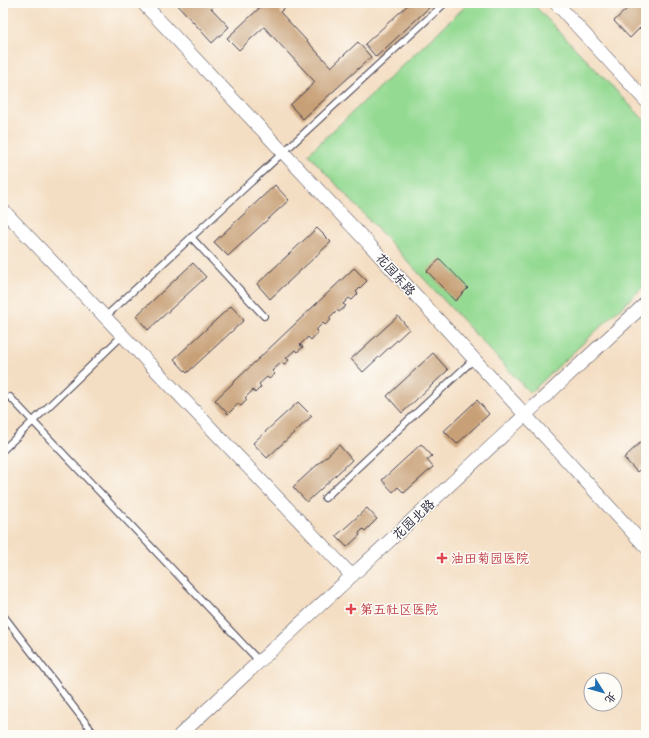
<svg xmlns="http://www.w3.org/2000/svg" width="649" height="738" viewBox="0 0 649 738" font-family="'Gochi Hand','LXGW WenKai TC',sans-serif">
<rect width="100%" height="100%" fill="#fdfcf7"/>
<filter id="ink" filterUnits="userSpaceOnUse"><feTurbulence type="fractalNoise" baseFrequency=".025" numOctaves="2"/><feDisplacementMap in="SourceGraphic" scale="8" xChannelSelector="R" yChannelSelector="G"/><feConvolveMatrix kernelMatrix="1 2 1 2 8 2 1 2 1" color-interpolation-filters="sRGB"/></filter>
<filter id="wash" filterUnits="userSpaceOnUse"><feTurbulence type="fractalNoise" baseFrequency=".012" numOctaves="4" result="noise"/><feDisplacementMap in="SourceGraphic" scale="16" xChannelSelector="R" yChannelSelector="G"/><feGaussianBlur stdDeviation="0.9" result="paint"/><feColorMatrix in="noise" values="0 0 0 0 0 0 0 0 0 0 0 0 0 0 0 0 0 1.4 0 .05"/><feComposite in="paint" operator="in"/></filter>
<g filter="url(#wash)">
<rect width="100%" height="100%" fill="#f4dec3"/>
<path fill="#94da93" stroke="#5b7e67" d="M 469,3 L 532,3 L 646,122 L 646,284 L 530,393 L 308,154 Z"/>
<g id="blocks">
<path fill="#c8a077" d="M 176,3 L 216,3 L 211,8 L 229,27 L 212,43 Z
M 265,3 L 290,3 L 280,12 L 331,67 L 358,42 L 371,57 L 303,119 L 290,105 L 315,82 L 264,27 L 239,50 L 227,38 Z
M 410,3 L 434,3 L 376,57 L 365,44 Z
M 633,3 L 646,3 L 646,22 L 630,38 L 614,21 Z
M 275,185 L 289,200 L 228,256 L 214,242 Z
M 317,228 L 331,242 L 270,299 L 257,284 Z
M 440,259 L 468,288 L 455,301 L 427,271 Z
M 193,263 L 206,277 L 148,330 L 136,316 Z
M 354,268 L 367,281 L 356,292 L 358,294 L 352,300 L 349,298 L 343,304 L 346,306 L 339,312 L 337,310 L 329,318 L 331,320 L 325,325 L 323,323 L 316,330 L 318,332 L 311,340 L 308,337 L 300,345 L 303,347 L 297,352 L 295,350 L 286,358 L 289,360 L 284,365 L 282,362 L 272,371 L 275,374 L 269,379 L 267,377 L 259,384 L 261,387 L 255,393 L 253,390 L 245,398 L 247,400 L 241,406 L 238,404 L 228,414 L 215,400 Z
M 231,306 L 244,320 L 187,373 L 174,359 Z
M 398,316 L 409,329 L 363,372 L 351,359 Z
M 433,353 L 448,370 L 402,413 L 387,396 Z
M 477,400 L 489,414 L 457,444 L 444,431 Z
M 298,402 L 312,416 L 267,458 L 253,443 Z
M 646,437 L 646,464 L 637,472 L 624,458 Z
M 421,444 L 432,456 L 427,460 L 433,467 L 404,493 L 398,487 L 393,492 L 382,480 Z
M 339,445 L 352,460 L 307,502 L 293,487 Z
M 367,508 L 377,519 L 365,531 L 363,529 L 359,533 L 360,535 L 347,547 L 336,536 Z"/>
</g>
</g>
<g filter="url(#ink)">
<use href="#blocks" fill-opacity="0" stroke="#423e4f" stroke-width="1"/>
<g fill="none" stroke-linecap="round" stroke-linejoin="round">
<defs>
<path id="service" d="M 191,237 L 264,316
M 105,317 L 445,3
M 10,397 L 259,661
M 3,450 L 123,335
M 325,498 L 474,359
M 3,615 L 95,735"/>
<path id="minor" d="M 143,3 L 367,242 L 646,547
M 556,3 L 646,101
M 3,210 L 352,576
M 180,735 L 646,303"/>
</defs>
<use href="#service" stroke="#423e4f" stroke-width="8"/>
<use href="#minor" stroke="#423e4f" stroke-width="14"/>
<use href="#service" stroke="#fff" stroke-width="6"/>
<use href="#minor" stroke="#fff" stroke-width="13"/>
</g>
</g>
<g fill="#e0444e" stroke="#fdfcf7" stroke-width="1.5">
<path d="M440 552h4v4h4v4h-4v4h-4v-4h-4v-4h4z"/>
<path d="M349 603h4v4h4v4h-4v4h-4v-4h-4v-4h4z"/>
</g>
<g text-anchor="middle" stroke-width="3" stroke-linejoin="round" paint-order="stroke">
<g font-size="13" fill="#22223b" stroke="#fdfcf7">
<text transform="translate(396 274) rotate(48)" y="5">花园东路</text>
<text transform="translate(413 519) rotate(-43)" y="5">花园北路</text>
</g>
<g font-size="13" fill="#be3a42" stroke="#fdfcf7" text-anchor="start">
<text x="451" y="563">油田菊园医院</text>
<text x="360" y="614">第五社区医院</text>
</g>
</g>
<rect width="649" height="738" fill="none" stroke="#fdfcf7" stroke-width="16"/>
<g transform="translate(603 692) rotate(127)"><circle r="19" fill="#fdfcf7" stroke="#a5a5ac"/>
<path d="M0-3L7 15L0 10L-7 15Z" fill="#1f6fb2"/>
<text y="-6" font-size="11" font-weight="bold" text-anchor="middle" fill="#22223b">北</text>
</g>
</svg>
